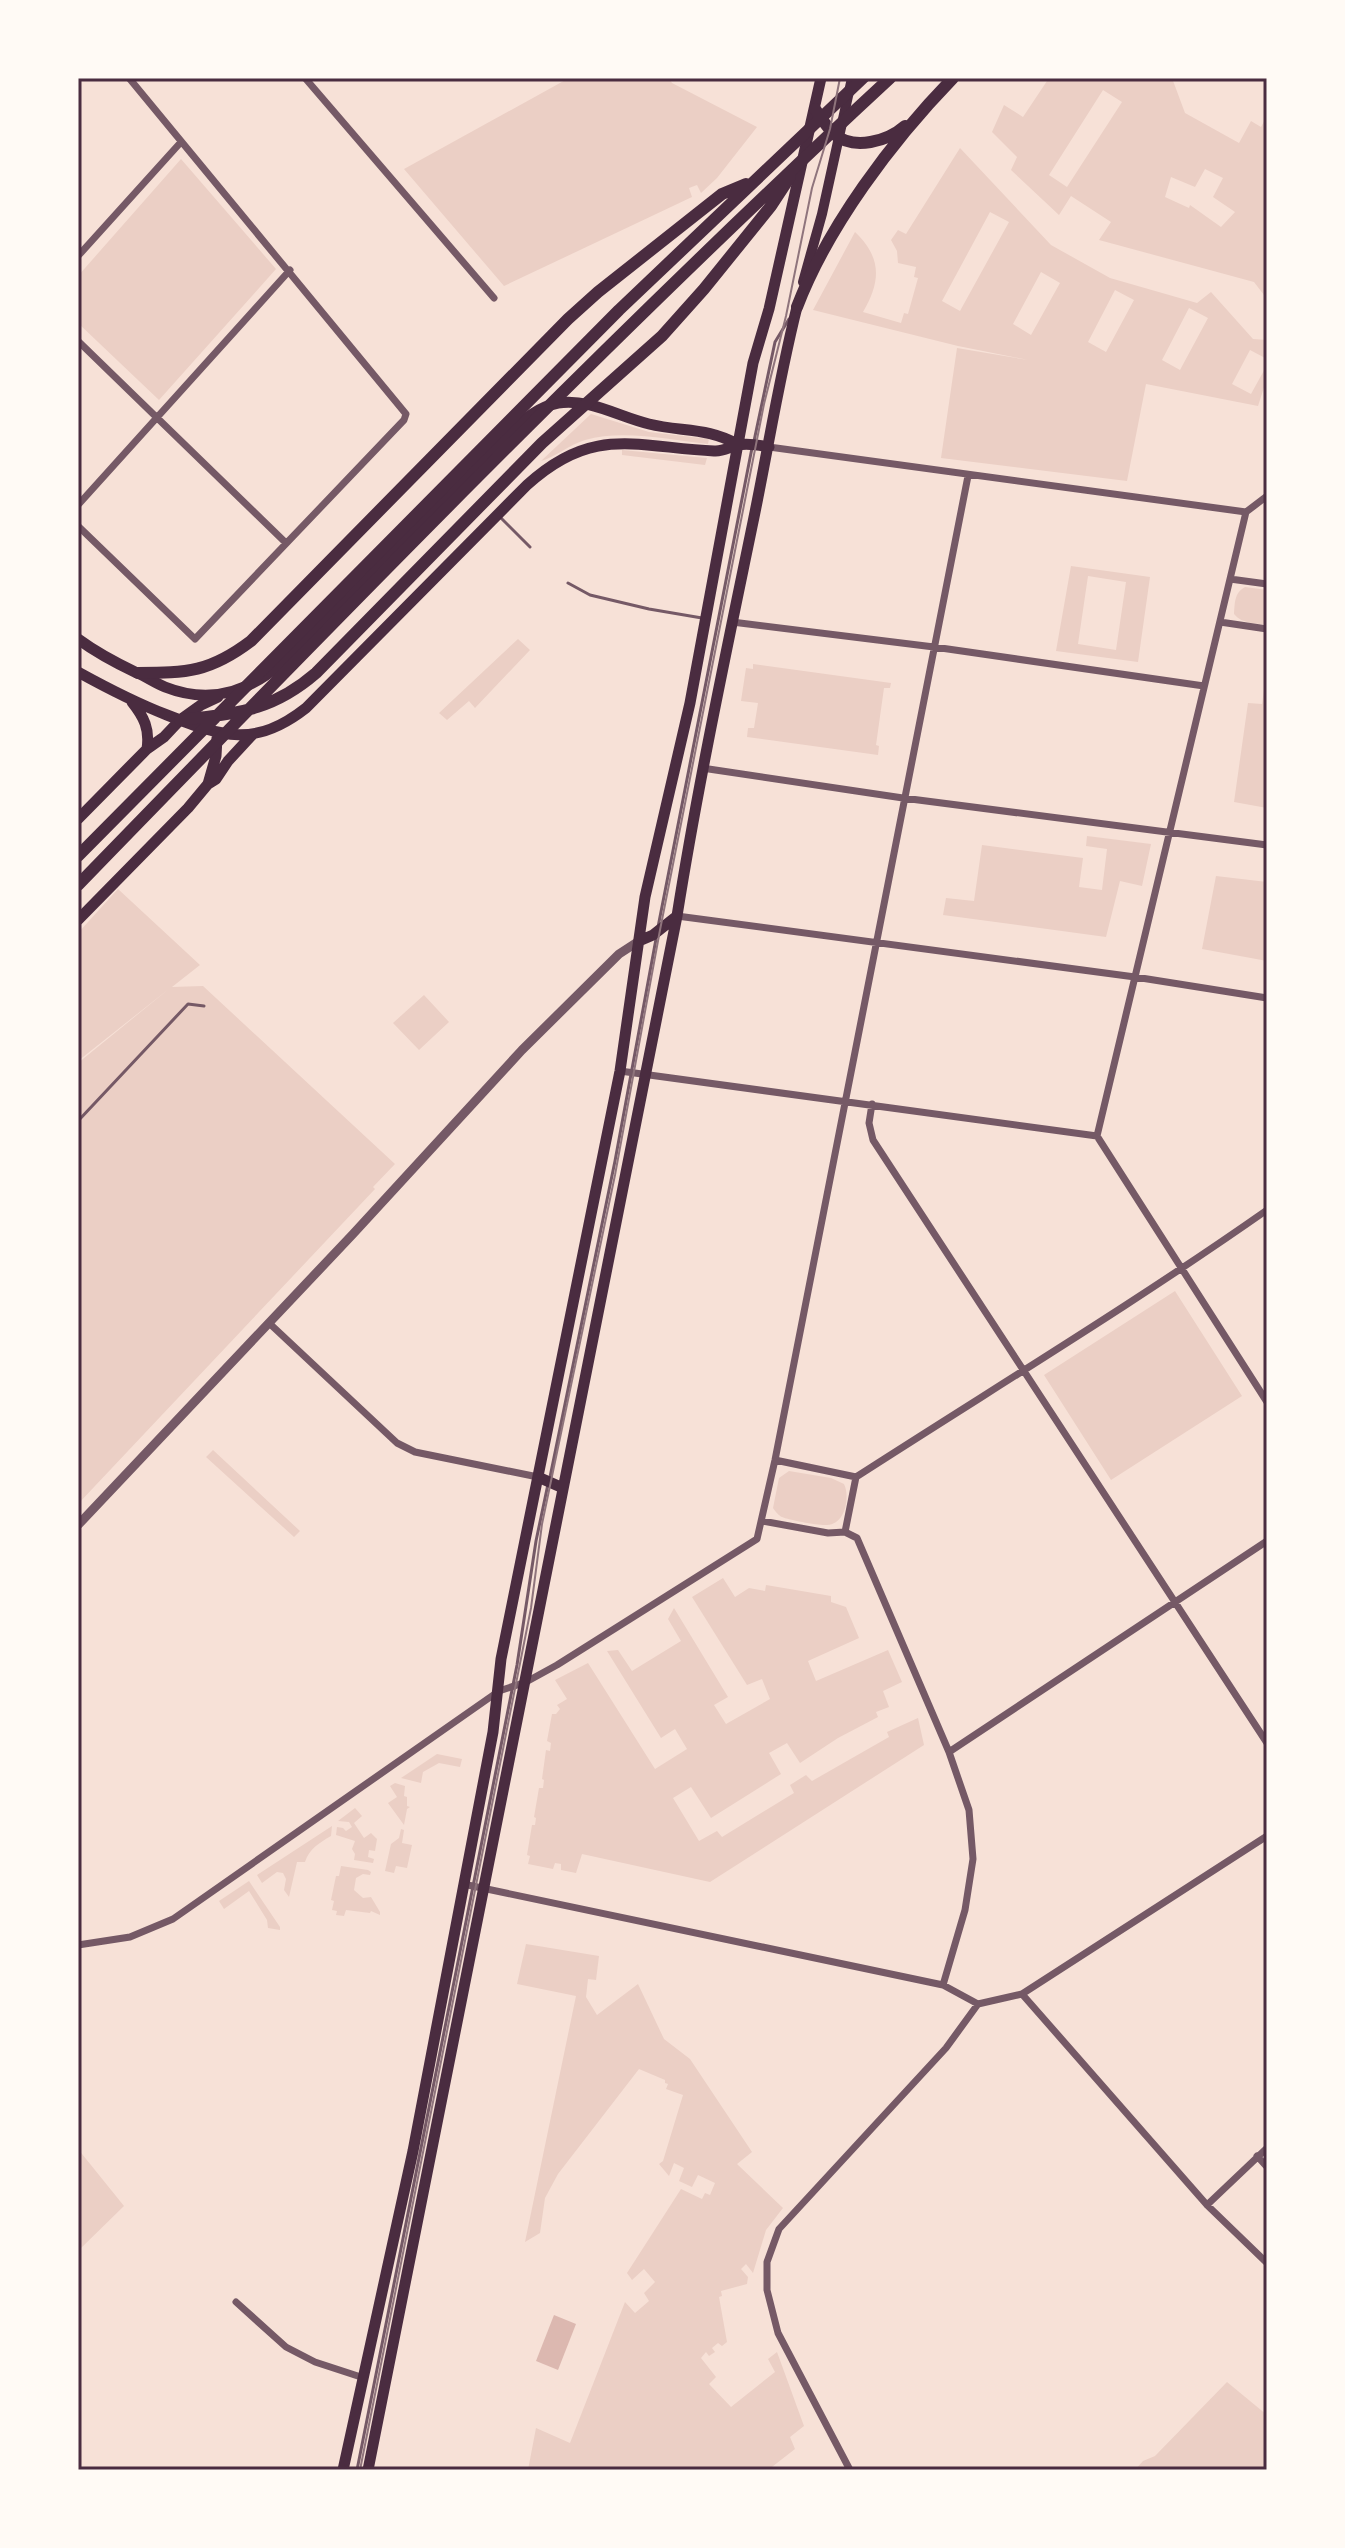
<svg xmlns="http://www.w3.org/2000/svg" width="1345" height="2548" viewBox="0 0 1345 2548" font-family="'Varela Round',sans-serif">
<rect width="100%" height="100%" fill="#f7e1d7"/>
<path fill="#ebcfc5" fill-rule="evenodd" d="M 569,78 L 669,78 L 672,83 L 757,127 L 717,178 L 701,193 L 697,185 L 689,188 L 692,197 L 504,286 L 404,169 Z
M 1051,78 L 1172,78 L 1185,113 L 1239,143 L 1251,121 L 1261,127 L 1267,116 L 1267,299 L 1254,282 L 1099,240 L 1111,222 L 1071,196 L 1059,215 L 1011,170 L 1017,157 L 992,132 L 1004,105 L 1023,117 L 1047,81 ZM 1103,90 L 1122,102 L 1067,187 L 1049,175 ZM 1205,169 L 1223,178 L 1213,197 L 1235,212 L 1221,227 L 1190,205 L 1189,208 L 1165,197 L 1171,177 L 1195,187 Z
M 960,148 L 1051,245 L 1110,278 L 1197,303 L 1211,292 L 1253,339 L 1267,340 L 1267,359 L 1250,350 L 1232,384 L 1251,394 L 1267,365 L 1267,378 L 1258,406 L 1146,384 L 1127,481 L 941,458 L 957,348 L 1028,360 L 958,346 L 813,310 L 855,232 C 882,258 881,281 863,312 L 901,323 L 904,313 L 908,314 L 918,278 L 914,277 L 916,267 L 898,263 L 897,251 L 891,240 L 898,230 L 906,234 ZM 990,212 L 1009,222 L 960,311 L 942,301 ZM 1041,272 L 1060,283 L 1031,335 L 1013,324 ZM 1115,290 L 1134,300 L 1106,352 L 1088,342 ZM 1189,308 L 1208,318 L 1180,370 L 1162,360 Z
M 181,159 L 276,269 L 159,400 L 78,323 L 78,276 Z
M 591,414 L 649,432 L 709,439 L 708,444 C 669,440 624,429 585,440 C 569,445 555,457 541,461 Z
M 622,450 L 707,458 L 705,465 L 622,455 Z
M 1071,566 L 1150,577 L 1138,662 L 1056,651 ZM 1088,576 L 1126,582 L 1116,650 L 1078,644 Z
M 1245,587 L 1267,590 L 1267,625 C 1255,623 1242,624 1234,614 C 1235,603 1234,593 1245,587 Z
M 518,639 L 530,650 L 475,708 L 469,701 L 447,720 L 439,713 Z
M 753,664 L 891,683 L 890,688 L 884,688 L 876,745 L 879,746 L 878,755 L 747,737 L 748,728 L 754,728 L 758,703 L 741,701 L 746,668 L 753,669 Z
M 1267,669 L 1267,808 L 1234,802 L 1248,703 L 1262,704 Z
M 1087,836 L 1151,844 L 1142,886 L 1120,881 L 1106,937 L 943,915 L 946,898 L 974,901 L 982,845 L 1083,858 L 1079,887 L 1102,890 L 1107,849 L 1086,846 Z
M 1216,876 L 1267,882 L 1267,961 L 1202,949 Z
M 118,889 L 200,965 L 172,987 L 203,986 L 395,1164 L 373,1187 L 375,1189 L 78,1504 L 78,1063 L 170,988 L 78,1061 L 78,933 Z
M 424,995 L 449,1022 L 419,1050 L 393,1023 Z
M 1175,1291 L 1242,1396 L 1111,1480 L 1044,1375 Z
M 213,1450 L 300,1531 L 294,1537 L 206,1457 Z
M 789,1471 L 831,1478 L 844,1484 C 850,1496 846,1524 827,1525 C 820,1526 789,1520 782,1517 C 779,1516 775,1511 773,1508 L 779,1478 Z
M 723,1578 L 735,1597 L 749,1588 L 765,1591 L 766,1585 L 831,1596 L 831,1602 L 846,1607 L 859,1638 L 808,1661 L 816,1681 L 888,1650 L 902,1682 L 883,1691 L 889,1707 L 876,1712 L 878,1717 L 838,1738 L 800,1763 L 787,1743 L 769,1753 L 781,1774 L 711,1818 L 691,1787 L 673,1798 L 699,1841 L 717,1831 L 722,1837 L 794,1793 L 790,1785 L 806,1775 L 812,1781 L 889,1737 L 887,1732 L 918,1718 L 924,1745 L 710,1882 L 582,1854 L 576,1873 L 561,1870 L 561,1864 L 555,1863 L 553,1869 L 528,1864 L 530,1856 L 527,1855 L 532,1825 L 535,1825 L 536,1818 L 534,1817 L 539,1788 L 543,1788 L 544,1780 L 542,1779 L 546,1750 L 550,1751 L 551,1743 L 547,1741 L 552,1714 L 556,1714 L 560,1709 L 557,1705 L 567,1699 L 555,1680 L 588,1663 L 655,1769 L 687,1749 L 675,1729 L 661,1738 L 607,1651 L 618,1650 L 632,1671 L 681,1641 L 668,1619 L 674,1608 L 728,1697 L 714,1705 L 726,1724 L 770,1699 L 762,1679 L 747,1685 L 692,1597 Z
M 437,1754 L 462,1759 L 460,1767 L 439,1763 L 423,1772 L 421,1783 L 401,1778 Z
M 395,1783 L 405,1786 L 404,1796 L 407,1797 L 407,1806 L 410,1807 L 407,1809 L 404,1825 L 388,1803 L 397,1797 L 390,1786 Z
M 355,1808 L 362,1816 L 354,1823 L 364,1838 L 371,1833 L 377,1839 L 375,1851 L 369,1850 L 368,1857 L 374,1859 L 373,1863 L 354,1860 L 355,1854 L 352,1849 L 355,1841 L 336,1835 L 337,1827 L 343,1828 L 346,1831 L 352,1827 L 349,1822 L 338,1821 Z
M 332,1826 L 331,1836 C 319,1843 309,1849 305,1862 L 297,1862 L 289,1897 L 284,1890 L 286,1879 L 283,1873 L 277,1872 L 262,1883 L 257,1875 Z
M 401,1829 L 404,1830 L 402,1843 L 412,1845 L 407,1868 L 396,1866 L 394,1873 L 385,1871 L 391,1844 L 399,1838 Z
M 341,1866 L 368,1870 L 371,1872 L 370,1875 L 363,1874 L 356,1878 L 354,1890 L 363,1898 L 371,1897 L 380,1912 L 380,1915 L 371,1911 L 370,1913 L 346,1910 L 344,1916 L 336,1915 L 337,1911 L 332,1910 L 334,1901 L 331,1900 L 336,1876 L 339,1876 Z
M 249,1881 L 280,1927 L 280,1930 L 268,1928 L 267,1920 L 249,1891 L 224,1909 L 219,1901 Z
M 526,1944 L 599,1956 L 596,1980 L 588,1979 L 586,1997 L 597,2015 L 638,1984 L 664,2039 L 690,2059 L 752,2152 L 737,2164 L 783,2208 L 766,2230 L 753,2273 L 746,2264 L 741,2269 L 748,2277 L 747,2284 L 721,2291 L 722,2296 L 719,2297 L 727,2342 L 722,2346 L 718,2343 L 712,2348 L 715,2352 L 709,2356 L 706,2352 L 701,2358 L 716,2377 L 709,2384 L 731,2407 L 775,2372 L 768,2359 L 777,2352 L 804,2426 L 790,2437 L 795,2449 L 768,2470 L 528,2470 L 536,2428 L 570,2443 L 625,2302 L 635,2313 L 649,2301 L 644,2293 L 655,2282 L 644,2269 L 632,2280 L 627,2273 L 681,2189 L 702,2199 L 705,2193 L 710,2195 L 715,2183 L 698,2175 L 692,2187 L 679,2181 L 684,2168 L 674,2163 L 669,2176 L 659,2164 L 663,2161 L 683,2095 L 666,2089 L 668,2084 L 665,2083 L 665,2080 L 639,2069 L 558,2174 L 545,2198 L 540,2233 L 525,2242 L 576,1996 L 517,1984 Z
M 78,2149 L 124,2206 L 78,2251 Z
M 1227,2382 L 1267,2415 L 1267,2470 L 1135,2470 L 1143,2461 L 1155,2456 Z"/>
<path fill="#dcb8b0" d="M 554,2315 L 576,2324 L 558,2370 L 536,2361 Z"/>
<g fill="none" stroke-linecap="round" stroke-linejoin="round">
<path stroke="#755966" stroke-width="3" d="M 754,441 L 775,342 L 789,319
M 499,516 L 530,547
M 568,583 L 590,595 L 649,609 L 702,618
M 658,927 L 752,448
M 78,1121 L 188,1004 L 204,1006
M 550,1477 L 615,1161 L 656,939
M 357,2470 L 517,1665 L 536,1541 L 548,1484"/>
<path stroke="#755966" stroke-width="7" d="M 305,78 L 494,298
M 78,256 L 181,142
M 78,341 L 286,543
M 769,447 L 1246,512
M 78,505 L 290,270
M 1246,512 L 1267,496
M 78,526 L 195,639 L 404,420 L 406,414 L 129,78
M 1230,579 L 1267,584
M 732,622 L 934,647 L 1204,686
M 1220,622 L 1267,629
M 702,768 L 903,798 L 1267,845
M 677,916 L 1135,977 L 1267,998
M 620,1071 L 1097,1136
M 872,1104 L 869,1123 L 873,1140 L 1267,1743
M 1097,1136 L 1246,512
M 1097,1136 L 1267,1402
M 269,1323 L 397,1443 L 415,1452 L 538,1477
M 775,1460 L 856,1477
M 856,1477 C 994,1388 1133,1304 1267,1210
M 762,1521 L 828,1533 L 845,1532 L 857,1538 L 949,1752 L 969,1810 L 973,1859 L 965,1910 L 943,1985
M 845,1532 L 856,1477
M 949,1752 L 1267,1541
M 463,1884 L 943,1985 L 978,2004 L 1022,1994 L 1267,1836
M 78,1945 L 130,1937 L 173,1919 L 499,1691 L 526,1682 L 557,1665 L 757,1539 L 775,1460 L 968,476
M 1022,1994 L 1207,2205 L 1267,2263
M 1257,2156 L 1267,2167
M 1207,2205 L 1267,2148
M 236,2302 L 286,2347 L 315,2362 L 364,2378
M 850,2470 L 778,2333 L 767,2290 L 767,2262 L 779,2229 L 946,2048 L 978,2004"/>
<path stroke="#755966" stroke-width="9" d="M 78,1525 L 353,1234 L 522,1050 L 619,954 L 639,941"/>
<path stroke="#4a2c40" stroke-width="10" d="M 803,282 L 822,214 L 852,78"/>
<path stroke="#4a2c40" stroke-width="11" d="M 78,639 C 97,653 116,663 137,673 C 147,677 155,683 165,687 C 208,704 247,693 280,664 L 510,432 C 524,419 539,407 558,403 C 589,398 619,417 649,424 C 682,432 708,427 739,445
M 78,672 C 107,688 136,703 167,715 C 223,737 255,748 306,708 L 527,485 C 593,425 635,447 714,451 C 723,452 729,447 738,445 C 748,443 759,445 769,447
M 132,702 C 144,717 150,729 147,749
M 208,784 L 216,756 L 217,738
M 78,819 L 147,749 L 164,737 L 180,720 L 201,705 L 218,697
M 78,920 L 188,808 L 208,784 L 216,779 L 228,761 L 253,734
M 639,941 L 653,935 L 677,916
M 538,1477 L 563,1488
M 343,2470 L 413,2151 L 493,1732 L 501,1659 L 620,1071 L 645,897 L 690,703 L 753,363 L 769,309 L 821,78
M 368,2470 L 677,916 C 698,784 726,653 753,522 C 768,450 779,378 797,307"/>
<path stroke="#4a2c40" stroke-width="12" d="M 815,109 C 821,117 827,128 834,134 C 854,151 888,141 905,126
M 797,307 C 828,226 892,141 953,78
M 138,673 C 187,673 210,672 251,641 L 568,319 L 598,292 L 722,194 L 746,184
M 180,720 C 236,713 271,712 316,673 L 542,443 L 662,336 L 704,289 L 771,206 L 790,177
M 78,856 L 619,310 L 863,78
M 78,885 C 344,611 610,337 890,78"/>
<path stroke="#8f747c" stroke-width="2" d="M 360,2470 L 531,1608 L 542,1524 L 615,1175 L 660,930 L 764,404 L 786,316 L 812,188 L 830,129 L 840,78"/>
</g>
<rect width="1345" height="2548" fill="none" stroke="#fffaf5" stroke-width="160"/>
<rect x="80" y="80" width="1185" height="2388" fill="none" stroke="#4a2c40" stroke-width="3"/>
</svg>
